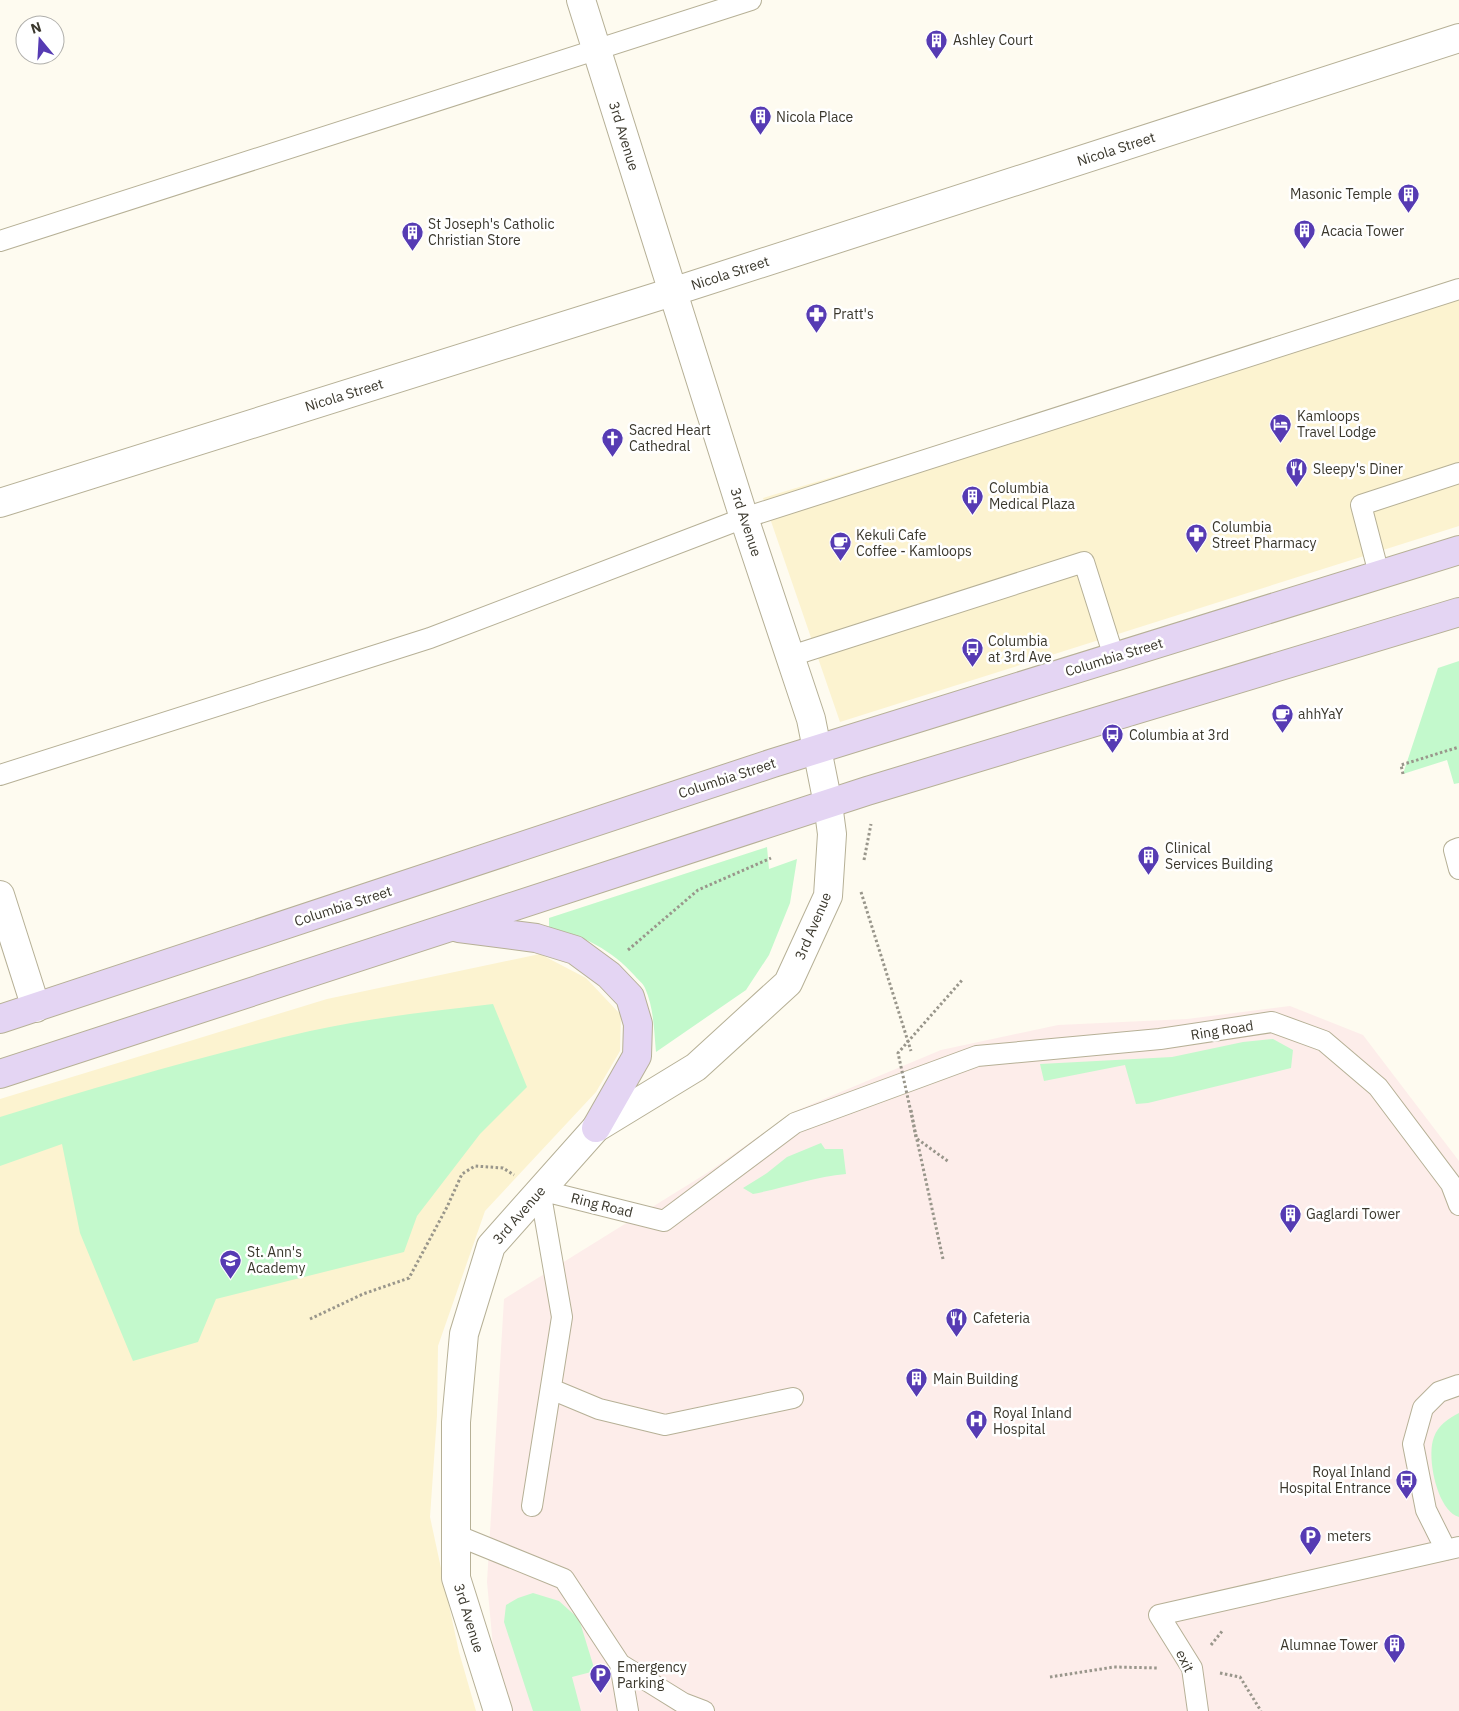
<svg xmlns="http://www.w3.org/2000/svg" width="1459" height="1711" viewBox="0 0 1459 1711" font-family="'IBM Plex Sans',sans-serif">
<rect width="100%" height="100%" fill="#fefbf0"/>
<path fill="#fcf3d0" d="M 1459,287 L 1459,526 L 840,722 L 763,498 Z
M 540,954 L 586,978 L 621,1015 L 620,1051 L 596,1092 L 485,1211 L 438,1346 L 437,1416 L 430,1517 L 459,1652 L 476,1711 L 0,1711 L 0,1099 L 327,999 Z"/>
<path fill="#fdedea" d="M 1290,1006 L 1363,1035 L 1459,1161 L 1459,1711 L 499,1711 L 487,1582 L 504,1299 L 707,1173 L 793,1112 L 941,1050 L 1058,1025 L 1187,1019 Z"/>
<path fill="#c3f9cc" d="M 1459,661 L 1459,783 L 1454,784 L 1447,760 L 1403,774 L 1438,668 Z
M 767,847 L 769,869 L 797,859 L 790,903 L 769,955 L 746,990 L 656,1052 C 654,1031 654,1008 645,988 C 643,983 638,980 635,976 C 613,951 582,934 549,928 L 549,918 Z
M 493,1004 L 527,1087 L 480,1134 L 417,1216 L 404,1252 L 216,1299 L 198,1342 L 133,1361 L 80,1233 L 62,1144 L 0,1166 L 0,1117 C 102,1085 206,1055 310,1031 C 369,1018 433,1011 493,1004 Z
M 1273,1039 L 1293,1050 L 1291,1068 L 1148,1103 L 1136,1104 L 1125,1065 L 1044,1081 L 1040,1064 L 1172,1057 L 1243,1042 Z
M 821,1143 L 825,1149 L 843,1149 L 846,1174 C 814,1177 784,1188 753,1194 L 743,1188 L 767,1173 L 787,1157 Z
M 1459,1413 L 1459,1517 C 1437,1511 1426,1456 1434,1437 C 1438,1425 1449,1418 1459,1413 Z
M 533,1593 L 559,1601 L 579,1619 L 595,1671 L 572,1677 L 581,1711 L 533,1711 L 504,1622 L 506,1605 L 518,1598 Z"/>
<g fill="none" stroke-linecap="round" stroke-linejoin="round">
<defs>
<path id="service" d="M 0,241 L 751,0
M 1379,574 L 1361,505 L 1459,473
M 791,656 L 1084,562 L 1114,657
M 0,775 L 430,638 L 744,518 L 1459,289
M 1459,848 L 1454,850 L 1459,869
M 551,1389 L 599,1409 L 665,1425 L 793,1398
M 532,1506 L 562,1317 L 540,1190 L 664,1221 L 795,1123 L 977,1056 L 1160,1039 L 1272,1022 L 1324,1041 L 1378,1087 L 1451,1184 L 1459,1205
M 456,1535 L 564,1579 L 620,1664 L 628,1711
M 1446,1550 L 1426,1510 L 1413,1444 L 1423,1408 L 1439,1392 L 1459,1385
M 620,1664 L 683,1703 L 704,1711
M 1198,1711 L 1192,1668 L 1159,1615 L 1459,1547"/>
<path id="minor" d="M 0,503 L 672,292 L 1459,38
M 0,895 L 36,1008
M 498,1711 L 456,1578 L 456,1422 L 464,1334 L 491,1246 L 596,1128 L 696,1067 L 788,983 L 828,896 L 832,834 L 828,804"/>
<path id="tertiary" d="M 581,0 L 744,518 L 811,719 L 828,804"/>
<path id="secondary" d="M 459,928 L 536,938 L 575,950 L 609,975 L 630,997 L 638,1024 L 637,1056 L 596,1128
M 0,1019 L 773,763 L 1459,550
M 0,1074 L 867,791 L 1459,612"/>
</defs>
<use href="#service" stroke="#b6b096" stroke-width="22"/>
<use href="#minor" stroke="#b6b096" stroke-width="30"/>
<use href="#tertiary" stroke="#b6b096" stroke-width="30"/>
<use href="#secondary" stroke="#b6b096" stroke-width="30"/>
<path stroke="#99968b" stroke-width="3" stroke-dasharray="2.5 2.5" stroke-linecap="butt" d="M 1403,774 L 1401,765 L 1459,747
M 864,860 L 871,824
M 861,892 L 911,1051
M 628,950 L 698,890 L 771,858
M 911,1110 L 916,1138 L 949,1162
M 310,1319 L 363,1294 L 409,1278 L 447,1207 L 462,1174 L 475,1166 L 503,1168 L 514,1175
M 1211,1645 L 1223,1630
M 1220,1673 L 1240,1677 L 1261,1711
M 1050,1677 L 1114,1667 L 1159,1668"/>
<use href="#service" stroke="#fff" stroke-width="20"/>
<use href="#minor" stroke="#fff" stroke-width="28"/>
<use href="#tertiary" stroke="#fff" stroke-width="28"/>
<use href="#secondary" stroke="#e4d5f3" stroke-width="28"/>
<path stroke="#99968b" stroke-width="3" stroke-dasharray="2.5 2.5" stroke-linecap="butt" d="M 943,1259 L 898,1053 L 963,979"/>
</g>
<defs>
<symbol id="building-pin" viewBox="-11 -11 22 30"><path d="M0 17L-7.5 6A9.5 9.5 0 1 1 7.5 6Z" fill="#563bb3" stroke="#fff"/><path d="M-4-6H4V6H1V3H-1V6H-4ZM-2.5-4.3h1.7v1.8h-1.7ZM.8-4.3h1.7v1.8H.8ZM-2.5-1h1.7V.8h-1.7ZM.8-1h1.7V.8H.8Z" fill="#fff"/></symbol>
<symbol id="pharmacy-pin" viewBox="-11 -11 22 30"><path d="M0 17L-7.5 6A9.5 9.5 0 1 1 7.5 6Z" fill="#563bb3" stroke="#fff"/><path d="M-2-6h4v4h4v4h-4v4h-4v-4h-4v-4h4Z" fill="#fff"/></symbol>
<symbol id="hotel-pin" viewBox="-11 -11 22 30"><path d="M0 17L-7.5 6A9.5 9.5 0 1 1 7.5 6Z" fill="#563bb3" stroke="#fff"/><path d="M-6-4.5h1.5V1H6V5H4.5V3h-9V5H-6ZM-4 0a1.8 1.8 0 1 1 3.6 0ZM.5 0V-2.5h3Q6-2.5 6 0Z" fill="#fff"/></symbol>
<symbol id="church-pin" viewBox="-11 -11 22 30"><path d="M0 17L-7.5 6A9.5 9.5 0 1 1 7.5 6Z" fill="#563bb3" stroke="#fff"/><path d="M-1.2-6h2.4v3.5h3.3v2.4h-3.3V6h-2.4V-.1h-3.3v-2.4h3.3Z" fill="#fff"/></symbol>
<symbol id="restaurant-pin" viewBox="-11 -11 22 30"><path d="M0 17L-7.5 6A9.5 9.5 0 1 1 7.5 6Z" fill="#563bb3" stroke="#fff"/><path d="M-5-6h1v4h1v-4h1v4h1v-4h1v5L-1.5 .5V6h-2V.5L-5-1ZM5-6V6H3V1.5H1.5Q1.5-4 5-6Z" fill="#fff"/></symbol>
<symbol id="cafe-pin" viewBox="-11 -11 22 30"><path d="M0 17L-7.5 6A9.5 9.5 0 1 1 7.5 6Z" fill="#563bb3" stroke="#fff"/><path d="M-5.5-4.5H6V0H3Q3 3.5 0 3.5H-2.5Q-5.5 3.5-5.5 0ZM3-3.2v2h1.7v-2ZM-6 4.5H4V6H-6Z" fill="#fff"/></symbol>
<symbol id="bus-pin" viewBox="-11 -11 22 30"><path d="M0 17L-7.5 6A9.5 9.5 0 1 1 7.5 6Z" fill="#563bb3" stroke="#fff"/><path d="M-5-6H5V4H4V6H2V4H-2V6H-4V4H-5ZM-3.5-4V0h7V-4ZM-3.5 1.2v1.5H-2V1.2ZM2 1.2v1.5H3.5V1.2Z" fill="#fff"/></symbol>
<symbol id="school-pin" viewBox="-11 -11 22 30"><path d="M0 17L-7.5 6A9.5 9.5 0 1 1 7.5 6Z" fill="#563bb3" stroke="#fff"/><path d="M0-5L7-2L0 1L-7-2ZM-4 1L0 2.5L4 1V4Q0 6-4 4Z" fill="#fff"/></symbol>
<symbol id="hospital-pin" viewBox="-11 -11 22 30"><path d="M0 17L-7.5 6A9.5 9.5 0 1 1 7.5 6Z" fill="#563bb3" stroke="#fff"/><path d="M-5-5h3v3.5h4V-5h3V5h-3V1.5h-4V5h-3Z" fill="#fff"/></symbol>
<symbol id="parking-pin" viewBox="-11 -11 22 30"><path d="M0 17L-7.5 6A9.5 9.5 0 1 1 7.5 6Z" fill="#563bb3" stroke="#fff"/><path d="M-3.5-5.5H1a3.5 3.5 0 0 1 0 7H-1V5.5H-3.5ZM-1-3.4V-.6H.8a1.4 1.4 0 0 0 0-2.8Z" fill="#fff"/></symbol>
</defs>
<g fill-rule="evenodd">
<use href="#building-pin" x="924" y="28" width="25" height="34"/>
<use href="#building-pin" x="748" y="104" width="25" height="34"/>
<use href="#building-pin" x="1396" y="182" width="25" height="34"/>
<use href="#building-pin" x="1292" y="218" width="25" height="34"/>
<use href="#building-pin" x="400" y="220" width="25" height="34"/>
<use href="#pharmacy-pin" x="804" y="302" width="25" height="34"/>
<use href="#hotel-pin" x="1268" y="412" width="25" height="34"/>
<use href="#church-pin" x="600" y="426" width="25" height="34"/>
<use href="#restaurant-pin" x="1284" y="456" width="25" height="34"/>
<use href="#building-pin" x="960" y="484" width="25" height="34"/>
<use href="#pharmacy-pin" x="1184" y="522" width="25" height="34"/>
<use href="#cafe-pin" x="828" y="530" width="25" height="34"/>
<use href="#bus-pin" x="960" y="636" width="25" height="34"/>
<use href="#cafe-pin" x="1270" y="702" width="25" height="34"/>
<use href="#bus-pin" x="1100" y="722" width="25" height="34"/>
<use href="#building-pin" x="1136" y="844" width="25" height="34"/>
<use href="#building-pin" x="1278" y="1202" width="25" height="34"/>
<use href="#school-pin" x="218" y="1248" width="25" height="34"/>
<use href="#restaurant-pin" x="944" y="1306" width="25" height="34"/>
<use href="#building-pin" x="904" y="1366" width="25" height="34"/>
<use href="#hospital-pin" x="964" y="1408" width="25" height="34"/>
<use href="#bus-pin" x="1394" y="1468" width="25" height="34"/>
<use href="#parking-pin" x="1298" y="1524" width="25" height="34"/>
<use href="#building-pin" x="1382" y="1632" width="25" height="34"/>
<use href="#parking-pin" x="588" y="1662" width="25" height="34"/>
</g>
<g text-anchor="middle" stroke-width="5" stroke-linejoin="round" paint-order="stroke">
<g font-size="14" fill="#3a372c" stroke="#fff" text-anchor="start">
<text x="953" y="45">Ashley Court</text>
<text x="776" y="122">Nicola Place</text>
<text x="1392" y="199" text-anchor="end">Masonic Temple</text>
<text x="428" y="229">St Joseph's Catholic<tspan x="428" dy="16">Christian Store</tspan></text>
<text x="1321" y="236">Acacia Tower</text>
<text x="833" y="319">Pratt's</text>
<text x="1297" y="421">Kamloops<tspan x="1297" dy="16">Travel Lodge</tspan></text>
<text x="629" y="435">Sacred Heart<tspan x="629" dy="16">Cathedral</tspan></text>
<text x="1313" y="474">Sleepy's Diner</text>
<text x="989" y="493">Columbia<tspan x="989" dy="16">Medical Plaza</tspan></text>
<text x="1212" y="532">Columbia<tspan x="1212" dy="16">Street Pharmacy</tspan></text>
<text x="856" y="540">Kekuli Cafe<tspan x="856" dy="16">Coffee - Kamloops</tspan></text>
<text x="988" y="646">Columbia<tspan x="988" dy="16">at 3rd Ave</tspan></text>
<text x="1298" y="719">ahhYaY</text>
<text x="1129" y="740">Columbia at 3rd</text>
<text x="1165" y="853">Clinical<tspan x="1165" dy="16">Services Building</tspan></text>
<text x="1306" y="1219">Gaglardi Tower</text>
<text x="247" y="1257">St. Ann's<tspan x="247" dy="16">Academy</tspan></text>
<text x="973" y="1323">Cafeteria</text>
<text x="933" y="1384">Main Building</text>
<text x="993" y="1418">Royal Inland<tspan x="993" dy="16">Hospital</tspan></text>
<text x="1391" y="1477" text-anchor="end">Royal Inland<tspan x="1391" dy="16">Hospital Entrance</tspan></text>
<text x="1327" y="1541">meters</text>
<text x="1378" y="1650" text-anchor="end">Alumnae Tower</text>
<text x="617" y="1672">Emergency<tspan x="617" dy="16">Parking</tspan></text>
</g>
<g font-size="14" fill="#3a372c" stroke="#fff">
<text transform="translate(624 136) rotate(73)" y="5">3rd Avenue</text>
<text transform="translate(1116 149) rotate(-18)" y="5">Nicola Street</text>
<text transform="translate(730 273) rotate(-18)" y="5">Nicola Street</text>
<text transform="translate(344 395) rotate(-17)" y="5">Nicola Street</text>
<text transform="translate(746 522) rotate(72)" y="5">3rd Avenue</text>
<text transform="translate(1114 657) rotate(-17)" y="5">Columbia Street</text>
<text transform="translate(727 778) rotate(-18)" y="5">Columbia Street</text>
<text transform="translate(343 906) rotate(-18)" y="5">Columbia Street</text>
<text transform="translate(813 926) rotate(-67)" y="5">3rd Avenue</text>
<text transform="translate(1222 1030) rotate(-9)" y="5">Ring Road</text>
<text transform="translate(602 1205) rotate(14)" y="5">Ring Road</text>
<text transform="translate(519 1215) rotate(-49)" y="5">3rd Avenue</text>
<text transform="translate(469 1618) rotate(73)" y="5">3rd Avenue</text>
<text transform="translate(1185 1661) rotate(64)" y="5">exit</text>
</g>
</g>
<g transform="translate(40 40) rotate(342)"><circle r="24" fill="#ffffff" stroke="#b0afab"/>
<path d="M0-4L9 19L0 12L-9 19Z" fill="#563bb3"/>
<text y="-8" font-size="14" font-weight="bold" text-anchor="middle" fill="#3a372c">N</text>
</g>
</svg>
